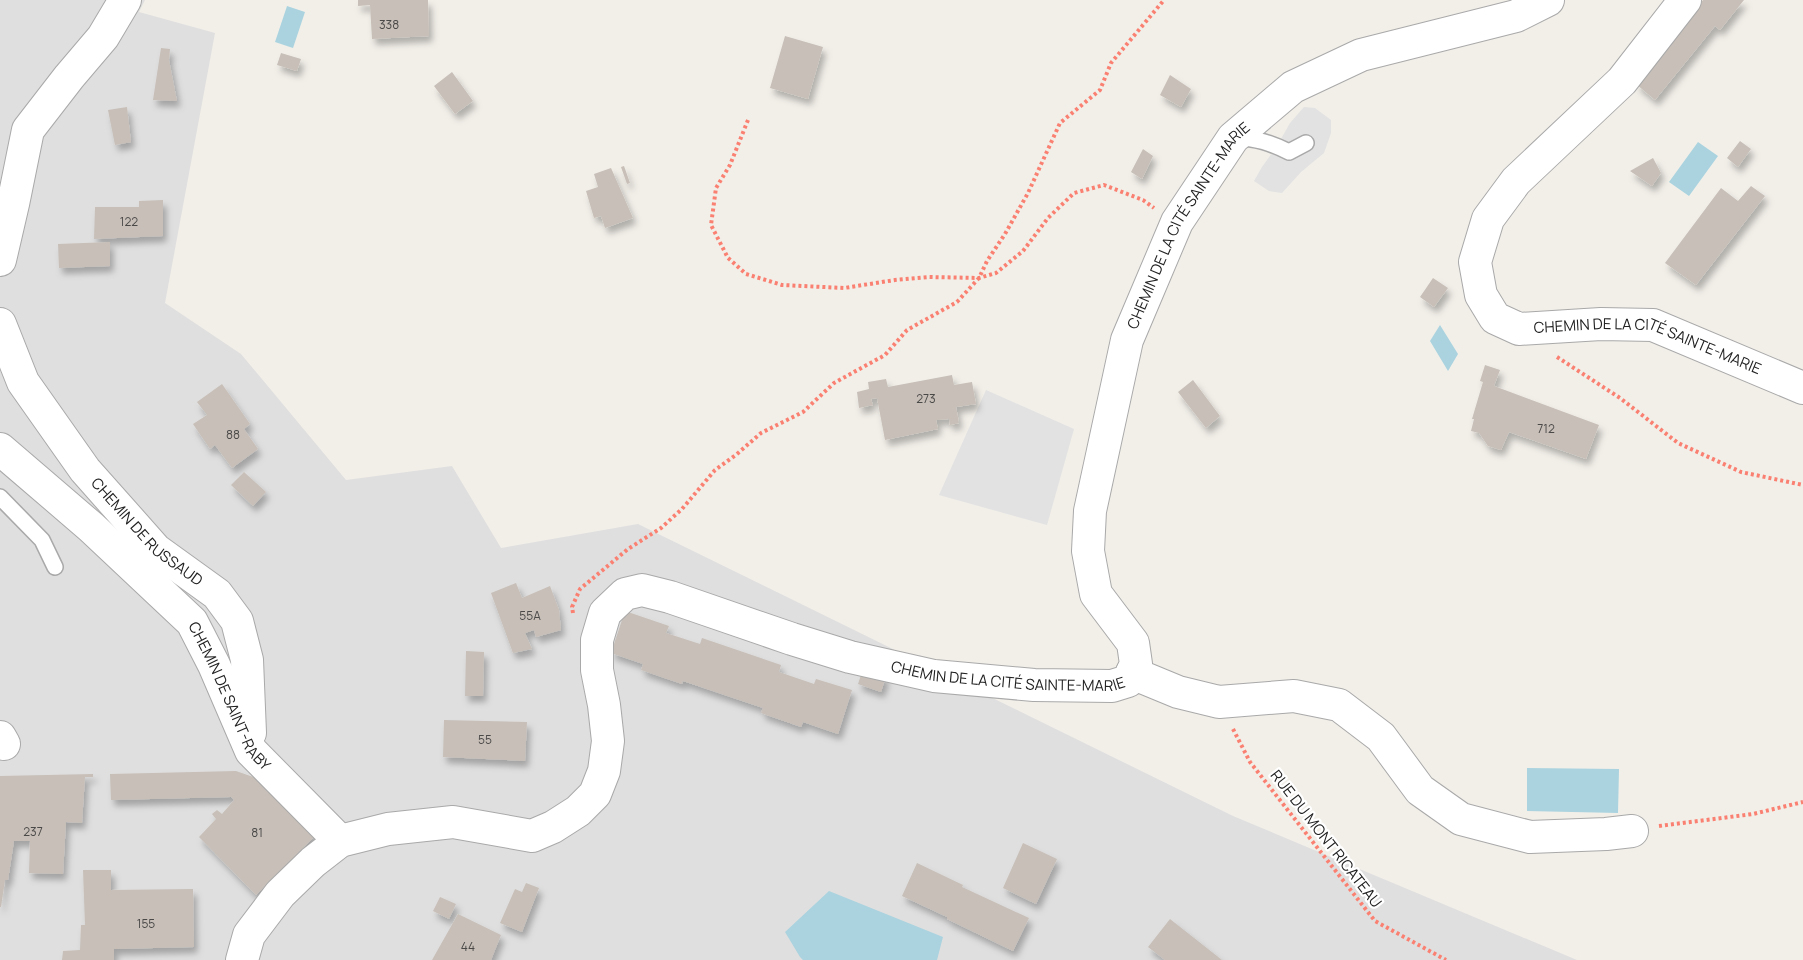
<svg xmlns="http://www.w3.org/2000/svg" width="1803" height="960" viewBox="0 0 1803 960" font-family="Manrope,sans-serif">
<defs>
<filter id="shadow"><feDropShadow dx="3.5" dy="6" stdDeviation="3" flood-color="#0004"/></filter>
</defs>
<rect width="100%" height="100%" fill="#f2efe9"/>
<path fill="#e0dfdf" d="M 0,0 L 145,0 L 139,12 L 215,33 L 165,303 L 241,354 L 346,480 L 452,466 L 501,548 L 638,524 L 1233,816 L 1577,960 L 0,960 Z"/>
<path fill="#e2e2e2" d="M 1304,107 L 1315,108 L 1331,120 L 1331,133 L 1324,153 L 1301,172 L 1282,193 L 1269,191 L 1254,181 L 1262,167 L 1277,146 L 1290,123 Z
M 986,390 L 1074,429 L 1047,525 L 939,495 Z"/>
<path fill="#aad3df" d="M 287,6 L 305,12 L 293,48 L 275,42 Z
M 1698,142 L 1718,156 L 1689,196 L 1669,182 Z
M 1440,325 L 1458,354 L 1448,371 L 1430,341 Z
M 1527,768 L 1619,769 L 1618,813 L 1527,811 Z
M 829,891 L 943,937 L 937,960 L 803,960 L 800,957 L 785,932 Z"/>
<path fill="#c7bfb8" filter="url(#shadow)" d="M 358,0 L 428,0 L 429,36 L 372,39 L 370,5 L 358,6 Z
M 1703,0 L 1744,0 L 1720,30 L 1715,26 L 1655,100 L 1636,84 Z
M 785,36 L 823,47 L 808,99 L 770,88 Z
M 161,48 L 170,49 L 169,60 L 177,101 L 153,100 Z
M 281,53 L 301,59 L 297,71 L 277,65 Z
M 452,72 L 473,101 L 455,114 L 434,86 Z
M 1170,75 L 1191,89 L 1181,107 L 1160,95 Z
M 127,107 L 131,142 L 115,145 L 108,110 Z
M 1740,141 L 1751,149 L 1738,167 L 1727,158 Z
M 1143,149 L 1153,156 L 1142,179 L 1131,172 Z
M 1653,158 L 1661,173 L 1652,186 L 1630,171 Z
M 624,166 L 630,183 L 627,184 L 621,167 Z
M 611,168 L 633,218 L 605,228 L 601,216 L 594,218 L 586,191 L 598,187 L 594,174 Z
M 1751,186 L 1765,196 L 1696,285 L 1665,263 L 1721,188 L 1738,201 Z
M 163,200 L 163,236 L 94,239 L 95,207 L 139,207 L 139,201 Z
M 110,242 L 110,266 L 59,268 L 58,244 Z
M 1433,278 L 1448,288 L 1434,307 L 1420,297 Z
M 1485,365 L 1500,370 L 1494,386 L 1599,425 L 1586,459 L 1509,432 L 1501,450 L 1488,446 L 1479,433 L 1471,431 L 1474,419 L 1472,419 L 1483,382 L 1480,381 Z
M 952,375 L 954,385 L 972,382 L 976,404 L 956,407 L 959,423 L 950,425 L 949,419 L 936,420 L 938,429 L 885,440 L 877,398 L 871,399 L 873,405 L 859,408 L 857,392 L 869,389 L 868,382 L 886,379 L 888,387 Z
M 1193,380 L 1220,416 L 1206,428 L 1178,392 Z
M 222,384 L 250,424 L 244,429 L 258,449 L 232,468 L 215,445 L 210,449 L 193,424 L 207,415 L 197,402 Z
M 244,472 L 266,492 L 253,506 L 231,485 Z
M 516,583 L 522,598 L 550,586 L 559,610 L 561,630 L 536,637 L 534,630 L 525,633 L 532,649 L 513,653 L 491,593 Z
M 625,611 L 669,626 L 666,633 L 700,644 L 702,638 L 781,665 L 779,672 L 814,684 L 816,679 L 852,690 L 838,734 L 803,722 L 801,727 L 761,713 L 763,708 L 683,681 L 682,684 L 641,670 L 643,664 L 611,653 Z
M 466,651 L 484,652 L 483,696 L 465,696 Z
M 863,669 L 886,676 L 881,692 L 858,684 Z
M 444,720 L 527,722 L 525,761 L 443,757 Z
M 236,771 L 256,778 L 312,830 L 313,838 L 298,853 L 301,857 L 297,861 L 293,858 L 280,871 L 283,875 L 279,880 L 275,876 L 256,895 L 199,837 L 216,819 L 212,814 L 217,810 L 222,814 L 234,800 L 231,797 L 111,800 L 110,774 Z
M 93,774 L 93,777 L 85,777 L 82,823 L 66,822 L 63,874 L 29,873 L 30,841 L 14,841 L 8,880 L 5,880 L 1,907 L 0,907 L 0,776 Z
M 1023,843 L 1057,859 L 1036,904 L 1003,888 Z
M 917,863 L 963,885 L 962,887 L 1029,918 L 1013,951 L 947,919 L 947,917 L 902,896 Z
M 83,870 L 111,870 L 111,890 L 193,889 L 194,947 L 114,949 L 114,960 L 62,960 L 63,951 L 80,950 L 81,925 L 85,925 Z
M 526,883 L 539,888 L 522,932 L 500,923 L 515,889 L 522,892 Z
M 440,897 L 456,904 L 449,919 L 433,911 Z
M 458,914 L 501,935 L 491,960 L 432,960 Z
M 1170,919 L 1222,960 L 1165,960 L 1148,947 Z"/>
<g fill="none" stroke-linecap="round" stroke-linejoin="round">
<defs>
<path id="service" d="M 1236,138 C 1256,138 1271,143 1289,152 L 1306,143
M 0,497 L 42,540 L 55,567"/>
<g id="minor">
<path id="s1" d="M 1685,0 L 1622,81 L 1516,181 L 1488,219 L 1475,262 L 1481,295 L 1495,318 L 1519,329 L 1601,324 L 1653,325 L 1803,388"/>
<path d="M 0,260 L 13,204 L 28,130 L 69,77 L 103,37 L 125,0"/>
<path id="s2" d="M 0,324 L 23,382 L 85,470 L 156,550 L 217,594 L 237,621 L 247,660 L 250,733"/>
<path id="s3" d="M 0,449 L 91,527 L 192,622 L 214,665 L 251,751 L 340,841"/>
<path d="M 1132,673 L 1178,692 L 1219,702 L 1294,696 L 1339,705 L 1381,737 L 1420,790 L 1461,819 L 1530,837 L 1606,834 L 1632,831"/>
<path d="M 0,737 L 4,744"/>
<path id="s4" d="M 242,960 L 249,935 L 280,894 L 313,862 L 340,841 L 388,829 L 453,822 L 532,836 L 553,827 L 578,811 L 595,794 L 604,771 L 608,741 L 604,705 L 597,670 L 597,640 L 605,613 L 625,594 L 642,590 L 670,597 L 792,639 L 850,657 L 934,676 L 1034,685 L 1112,686 L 1128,681 L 1136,664 L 1133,643 L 1096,594 L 1088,551 L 1090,511 L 1127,340 L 1177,222 L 1233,138 L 1293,87 L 1361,55 L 1516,16 L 1548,0"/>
</g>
</defs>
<use href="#service" stroke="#a9a9a9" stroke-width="18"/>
<use href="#minor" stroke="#a9a9a9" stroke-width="34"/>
<path stroke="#fa8072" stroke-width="4" stroke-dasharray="3 3" stroke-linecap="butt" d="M 748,120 L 730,165 L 716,188 L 711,225 L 728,258 L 746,274 L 782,285 L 844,288 L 895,280 L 929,277 L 979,278 L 996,273 L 1023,251 L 1048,218 L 1074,193 L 1104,185 L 1143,200 L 1154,208
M 1557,357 L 1620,398 L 1678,443 L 1741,472 L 1803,485
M 573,613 L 572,607 L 580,589 L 628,549 L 661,528 L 682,509 L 715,470 L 737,454 L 761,433 L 803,412 L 834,383 L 885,355 L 907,330 L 957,302 L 979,278 L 987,261 L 1005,234 L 1028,193 L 1060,123 L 1100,90 L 1111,63 L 1164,0
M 1233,729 L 1250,762 L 1375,921 L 1446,960
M 1659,826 L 1753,814 L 1803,802"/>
<use href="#service" stroke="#fff" stroke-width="15"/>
<use href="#minor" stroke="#fff" stroke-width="32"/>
</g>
<g text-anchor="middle" stroke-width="4.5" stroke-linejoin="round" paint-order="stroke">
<g font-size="12" fill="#4b4948">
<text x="389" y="29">338</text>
<text x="129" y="226">122</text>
<text x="926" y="403">273</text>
<text x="1546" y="433">712</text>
<text x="233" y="439">88</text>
<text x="530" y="620">55A</text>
<text x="485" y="744">55</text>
<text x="33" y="836">237</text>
<text x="257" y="837">81</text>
<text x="146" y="928">155</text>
<text x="468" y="951">44</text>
</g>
<g font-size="15" fill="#222" stroke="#fff">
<text dy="5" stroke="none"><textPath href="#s4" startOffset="1650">CHEMIN DE LA CITÉ SAINTE-MARIE</textPath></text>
<text dy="5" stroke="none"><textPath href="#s1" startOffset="560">CHEMIN DE LA CITÉ SAINTE-MARIE</textPath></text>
<text dy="5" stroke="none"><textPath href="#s2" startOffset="258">CHEMIN DE RUSSAUD</textPath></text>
<text dy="5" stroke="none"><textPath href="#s4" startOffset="1038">CHEMIN DE LA CITÉ SAINTE-MARIE</textPath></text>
<text dy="5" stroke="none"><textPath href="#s3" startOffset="342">CHEMIN DE SAINT-RABY</textPath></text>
<text transform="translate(1326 839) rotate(52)" y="5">RUE DU MONT RICATEAU</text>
</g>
</g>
</svg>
